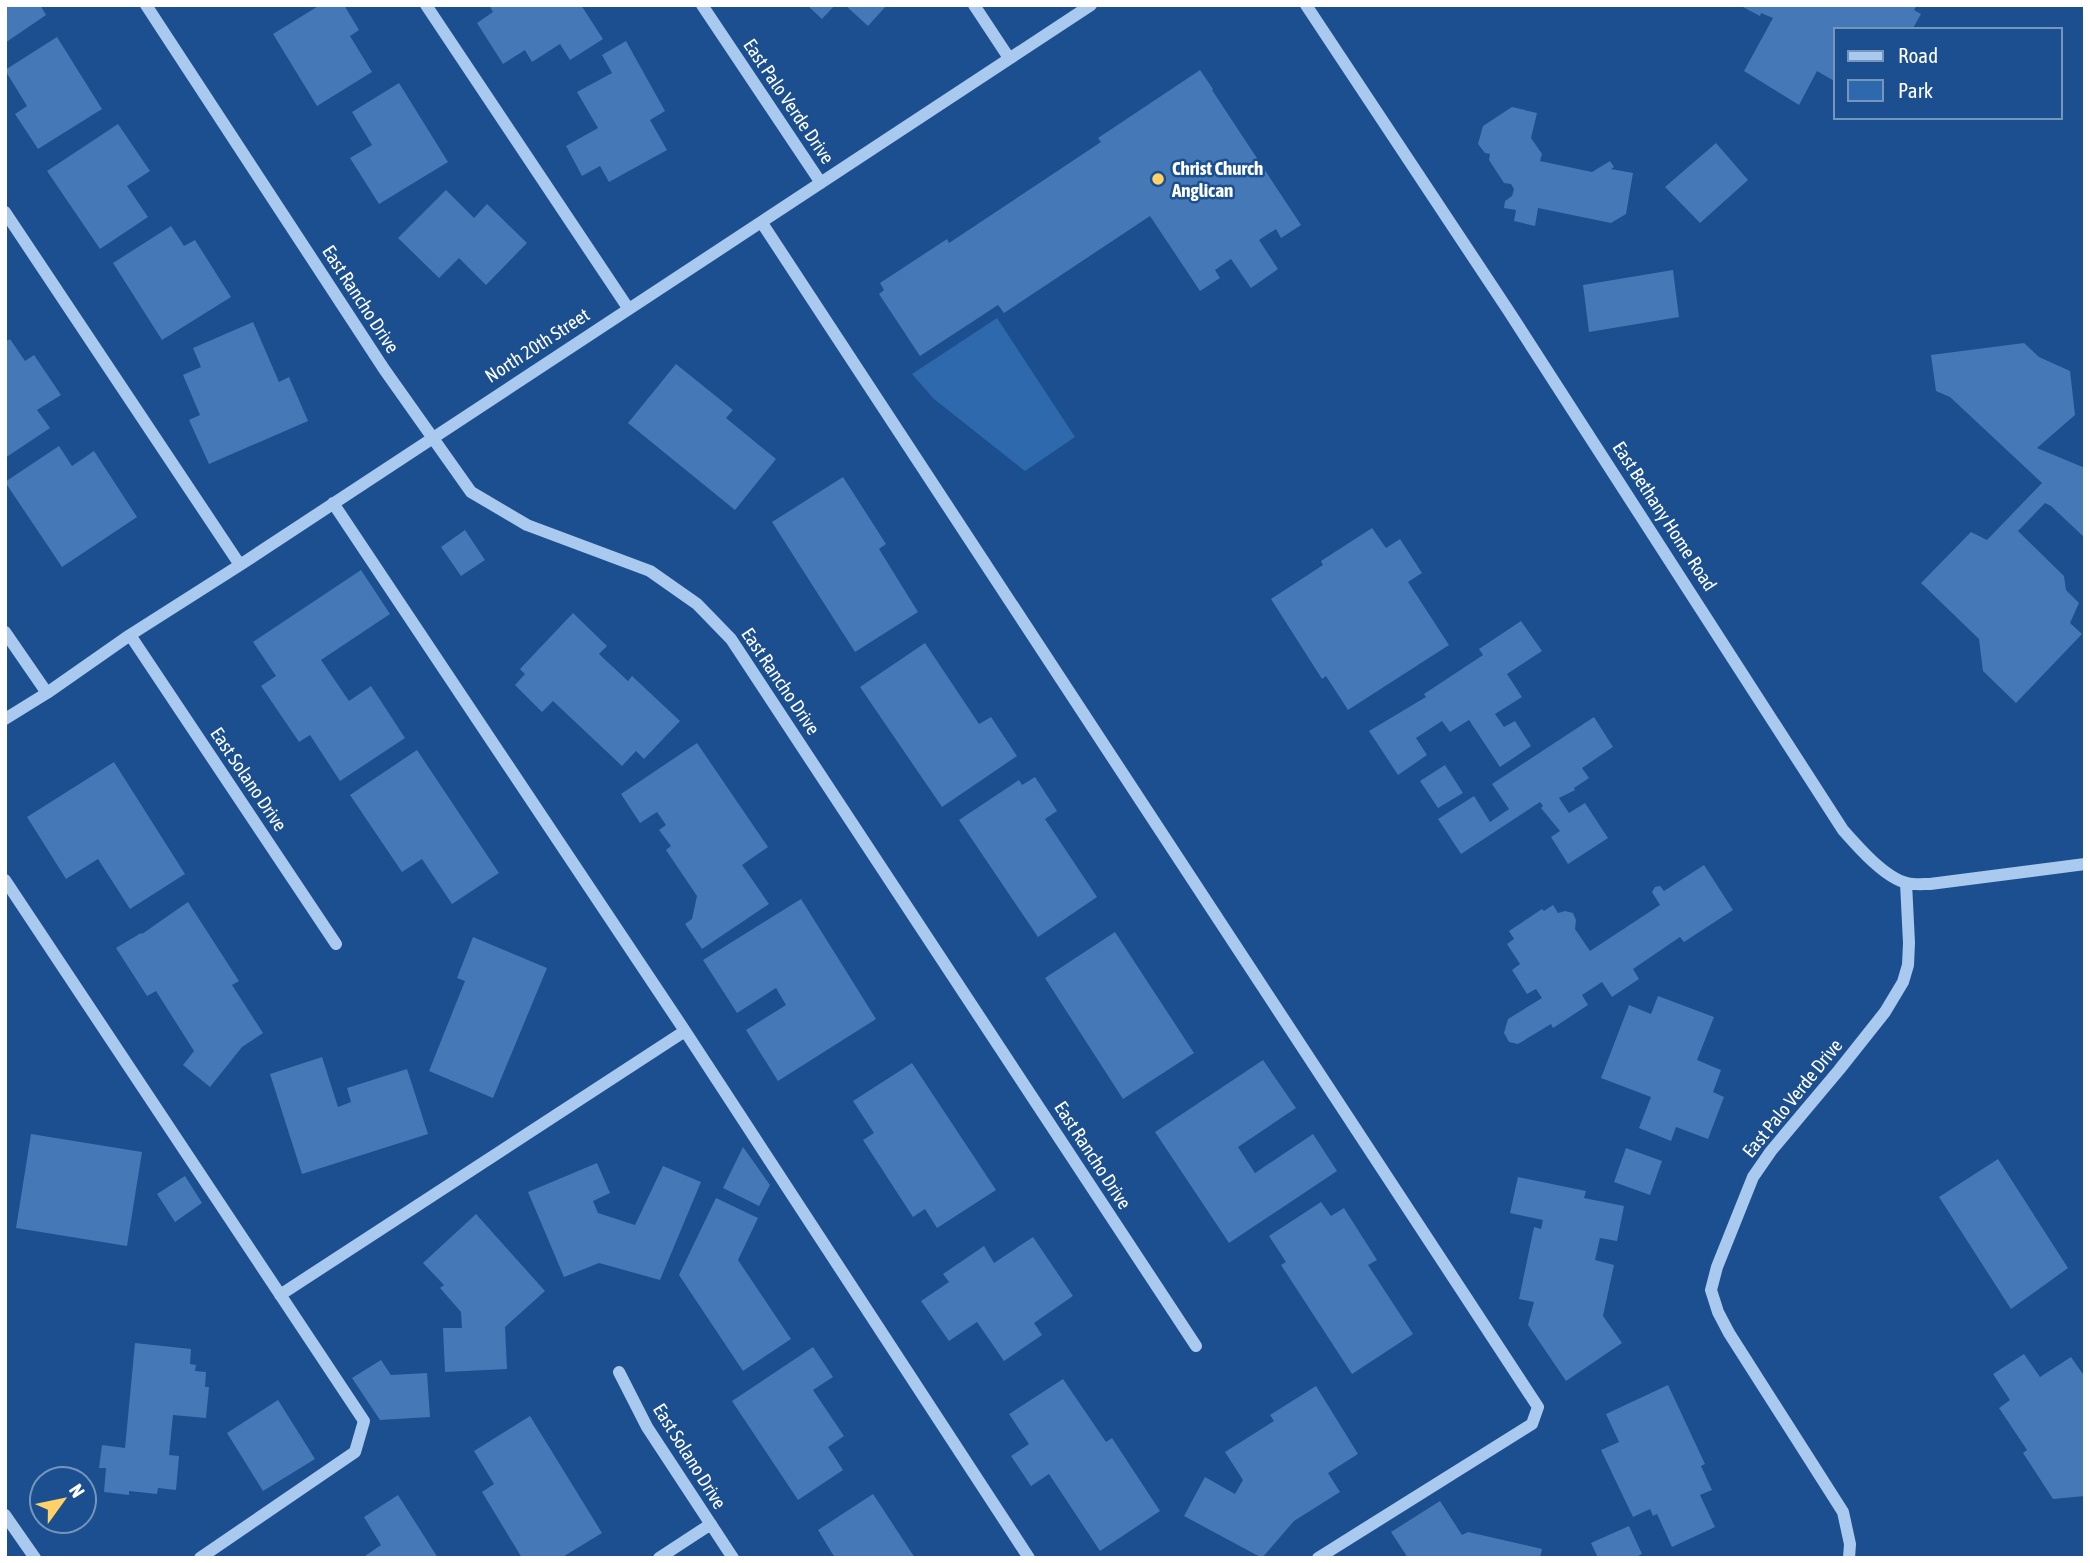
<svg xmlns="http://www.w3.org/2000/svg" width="2090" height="1563" viewBox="0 0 2090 1563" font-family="'Asap Condensed',sans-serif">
<rect width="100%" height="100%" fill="#1b4f8f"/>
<path fill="#2e69ad" d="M 997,318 L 1075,437 L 1025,471 L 934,399 L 912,374 Z"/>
<path fill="#4478b7" d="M 5,5 L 40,5 L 46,15 L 5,43 Z
M 320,5 L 344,5 L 359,30 L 350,36 L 372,72 L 317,106 L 273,34 Z
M 489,5 L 581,5 L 603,39 L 570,60 L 560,44 L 532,62 L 525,50 L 503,64 L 477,23 L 493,12 Z
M 807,5 L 835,5 L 822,19 Z
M 845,5 L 887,5 L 868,26 Z
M 1739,5 L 1917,5 L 1914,10 L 1921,14 L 1912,30 L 1836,30 L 1836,82 L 1817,71 L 1799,105 L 1744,71 L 1773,18 L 1761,13 L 1760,16 Z
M 57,37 L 102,109 L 38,149 L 15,114 L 27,106 L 5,70 Z
M 626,41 L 665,111 L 650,120 L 667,150 L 609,182 L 600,166 L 582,176 L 566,146 L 598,128 L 577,92 L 612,73 L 602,55 Z
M 1200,70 L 1213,89 L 1212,90 L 1301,225 L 1281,238 L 1276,229 L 1259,240 L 1278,269 L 1251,288 L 1231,259 L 1215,270 L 1220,278 L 1200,291 L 1150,216 L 1004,313 L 998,305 L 920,356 L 879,294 L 884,290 L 880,283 L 947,239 L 949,243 L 1101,142 L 1098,138 Z
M 399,83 L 448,162 L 379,204 L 350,158 L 372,145 L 352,112 Z
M 1512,107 L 1537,113 L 1531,138 L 1542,154 L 1540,161 L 1592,172 L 1610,161 L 1614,167 L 1611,169 L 1633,173 L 1626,214 L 1611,223 L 1538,208 L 1535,226 L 1514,221 L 1516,210 L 1504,208 L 1505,201 L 1512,196 L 1514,189 L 1511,184 L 1504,183 L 1489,160 L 1490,154 L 1485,153 L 1478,144 L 1483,126 Z
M 118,124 L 150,171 L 127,186 L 148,217 L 100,249 L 47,171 Z
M 1716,143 L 1748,180 L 1700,223 L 1665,187 Z
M 446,190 L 474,218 L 487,204 L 527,243 L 486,285 L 459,258 L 439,278 L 398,238 Z
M 171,226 L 184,246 L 195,240 L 231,297 L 162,340 L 113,263 Z
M 1673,270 L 1679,317 L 1589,332 L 1583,285 Z
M 253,322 L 279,382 L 289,377 L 308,421 L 209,464 L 189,420 L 200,415 L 183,375 L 201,367 L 193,348 Z
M 10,339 L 25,361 L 34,355 L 61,395 L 37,410 L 50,428 L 5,458 L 5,342 Z
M 2024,343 L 2039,357 L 2070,371 L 2075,415 L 2037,448 L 2085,468 L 2085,538 L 2051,506 L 2045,503 L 2018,531 L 2064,576 L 2066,590 L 2079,603 L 2070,623 L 2082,634 L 2016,703 L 1983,671 L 1979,639 L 1921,583 L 1971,532 L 1987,540 L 2042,483 L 1950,397 L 1936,391 L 1931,355 Z
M 676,364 L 733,410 L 726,418 L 776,459 L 735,510 L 628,423 Z
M 59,446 L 72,466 L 94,451 L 137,517 L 62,567 L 5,482 Z
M 843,477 L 886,544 L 879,549 L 918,612 L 855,652 L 772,522 Z
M 1372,528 L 1386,548 L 1400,539 L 1422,573 L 1408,582 L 1449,645 L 1348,710 L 1326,676 L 1322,679 L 1271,599 L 1323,565 L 1321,561 Z
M 465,530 L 485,560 L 461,576 L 441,547 Z
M 361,570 L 390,614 L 321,660 L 349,701 L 371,686 L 405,738 L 340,781 L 310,735 L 299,742 L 261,686 L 276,676 L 253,642 Z
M 573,613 L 607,646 L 599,654 L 628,681 L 632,676 L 680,721 L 644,759 L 636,751 L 622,766 L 553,701 L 542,712 L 515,685 L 525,674 L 520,669 Z
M 1521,621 L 1542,651 L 1507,674 L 1522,697 L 1495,714 L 1504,727 L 1515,721 L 1531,746 L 1500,767 L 1469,720 L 1450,732 L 1442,721 L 1416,738 L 1427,755 L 1398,775 L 1369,731 L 1426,697 L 1424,694 L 1483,655 L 1479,649 Z
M 925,643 L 979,724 L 991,717 L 1017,756 L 942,807 L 860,687 Z
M 1594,717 L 1613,747 L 1582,768 L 1589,778 L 1574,788 L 1575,790 L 1559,798 L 1569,813 L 1585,803 L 1608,838 L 1568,864 L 1551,837 L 1560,831 L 1541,808 L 1543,806 L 1540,802 L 1461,854 L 1438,819 L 1474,796 L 1490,822 L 1509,809 L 1492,784 Z
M 697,743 L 768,847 L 742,865 L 769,904 L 702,949 L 685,924 L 692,919 L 697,896 L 666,850 L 671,846 L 659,830 L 666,825 L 657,812 L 640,823 L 621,794 Z
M 417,750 L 499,873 L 452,904 L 422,859 L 402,872 L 350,795 Z
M 114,762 L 185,874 L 130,909 L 98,859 L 66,879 L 27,817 Z
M 1445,765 L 1463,793 L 1438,808 L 1420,781 Z
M 1035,777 L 1057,811 L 1045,819 L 1097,897 L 1038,937 L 959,820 L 1019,780 L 1022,785 Z
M 1704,865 L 1733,910 L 1684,942 L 1680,937 L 1633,969 L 1639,979 L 1612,997 L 1602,982 L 1582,995 L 1588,1005 L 1553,1028 L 1551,1024 L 1518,1044 L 1509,1042 L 1504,1033 L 1508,1019 L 1542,998 L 1536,989 L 1527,994 L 1512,970 L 1520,964 L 1507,944 L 1514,939 L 1509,931 L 1542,909 L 1544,911 L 1553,905 L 1558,913 L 1565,911 L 1573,913 L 1576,920 L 1575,929 L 1590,951 L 1660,905 L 1652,892 L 1655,887 L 1660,886 L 1664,891 Z
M 801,899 L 876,1019 L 778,1081 L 746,1030 L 786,1005 L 776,988 L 737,1013 L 703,960 Z
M 188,902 L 239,981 L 232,985 L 263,1033 L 242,1047 L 210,1087 L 183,1065 L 194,1051 L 156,991 L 147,996 L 116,948 L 141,933 L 142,934 Z
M 1115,932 L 1194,1053 L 1123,1099 L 1045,978 Z
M 473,937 L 547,968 L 493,1098 L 429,1071 L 465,981 L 457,978 Z
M 1658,996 L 1714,1017 L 1697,1060 L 1721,1070 L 1713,1092 L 1724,1097 L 1708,1139 L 1676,1127 L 1671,1141 L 1639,1128 L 1651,1097 L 1601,1078 L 1629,1005 L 1651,1014 Z
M 322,1057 L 338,1107 L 351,1102 L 347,1088 L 407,1069 L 428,1134 L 302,1174 L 270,1074 Z
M 1263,1060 L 1296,1108 L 1238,1147 L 1255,1173 L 1313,1134 L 1337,1171 L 1229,1243 L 1155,1132 Z
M 912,1063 L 996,1190 L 937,1228 L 925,1209 L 913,1217 L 863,1140 L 874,1133 L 853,1101 Z
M 31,1134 L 142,1152 L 127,1246 L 16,1228 Z
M 743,1147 L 770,1185 L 759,1206 L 723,1188 Z
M 1626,1148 L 1662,1161 L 1650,1195 L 1614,1182 Z
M 1998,1159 L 2068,1268 L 2011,1309 L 1939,1197 Z
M 597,1163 L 610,1193 L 593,1201 L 598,1213 L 635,1225 L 663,1166 L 701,1182 L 660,1280 L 599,1263 L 564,1277 L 528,1192 Z
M 185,1176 L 202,1203 L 175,1222 L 157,1194 Z
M 1518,1177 L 1586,1191 L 1584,1198 L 1624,1206 L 1617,1241 L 1600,1238 L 1595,1260 L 1614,1265 L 1603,1316 L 1622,1343 L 1566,1381 L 1528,1325 L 1534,1302 L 1519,1299 L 1534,1227 L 1541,1229 L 1543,1220 L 1510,1213 Z
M 716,1198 L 758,1218 L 738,1260 L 791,1339 L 743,1371 L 679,1275 Z
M 1321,1202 L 1331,1216 L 1344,1208 L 1377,1260 L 1368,1265 L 1413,1334 L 1352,1374 L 1281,1265 L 1286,1262 L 1269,1236 Z
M 476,1214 L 545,1291 L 505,1327 L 507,1369 L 445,1372 L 443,1328 L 462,1328 L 461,1312 L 440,1288 L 444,1285 L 423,1263 Z
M 1033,1237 L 1073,1296 L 1034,1323 L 1042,1335 L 1004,1361 L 977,1322 L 949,1341 L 921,1301 L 949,1282 L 943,1274 L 984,1246 L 994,1263 Z
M 135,1343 L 191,1349 L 190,1364 L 196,1365 L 195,1371 L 206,1372 L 205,1387 L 209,1387 L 206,1418 L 173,1415 L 169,1455 L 179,1456 L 176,1490 L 158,1488 L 157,1494 L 129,1491 L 129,1495 L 104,1492 L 106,1468 L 99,1468 L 102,1445 L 125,1448 Z
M 813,1347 L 833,1377 L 813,1390 L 844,1436 L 828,1447 L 843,1470 L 798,1500 L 732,1401 Z
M 2024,1354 L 2040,1377 L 2071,1357 L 2085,1377 L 2085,1496 L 2053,1499 L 2023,1453 L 2027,1450 L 1999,1408 L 2010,1400 L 1993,1374 Z
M 381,1360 L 391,1375 L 427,1373 L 430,1417 L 380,1420 L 352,1378 Z
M 1063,1379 L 1106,1442 L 1112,1438 L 1160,1511 L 1100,1551 L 1049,1474 L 1031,1486 L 1011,1456 L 1029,1444 L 1009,1414 Z
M 1668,1385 L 1705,1464 L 1701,1466 L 1712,1490 L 1700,1495 L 1715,1527 L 1672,1547 L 1657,1514 L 1653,1516 L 1650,1509 L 1633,1517 L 1601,1450 L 1619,1442 L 1606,1414 Z
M 1316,1386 L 1358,1454 L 1328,1473 L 1340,1492 L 1294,1521 L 1262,1558 L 1184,1516 L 1205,1477 L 1235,1494 L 1243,1480 L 1225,1452 L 1274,1421 L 1270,1415 Z
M 278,1400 L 315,1459 L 263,1491 L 227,1433 Z
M 530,1416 L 602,1533 L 561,1558 L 522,1558 L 482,1492 L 494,1484 L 474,1451 Z
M 873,1494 L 915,1558 L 835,1558 L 818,1530 Z
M 398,1495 L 438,1558 L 362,1558 L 381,1545 L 364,1517 Z
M 1440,1501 L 1462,1535 L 1468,1532 L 1542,1549 L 1540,1558 L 1408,1558 L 1391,1532 Z
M 1629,1526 L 1642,1554 L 1634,1558 L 1598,1558 L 1591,1543 Z"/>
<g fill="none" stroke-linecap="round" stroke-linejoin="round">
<path stroke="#a9c9ee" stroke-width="12" d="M 146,5 L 384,369 L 471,492 L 527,525 L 650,571 L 697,604 L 731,639 L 1196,1346
M 426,5 L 628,308
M 702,5 L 821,183
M 974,5 L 1009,58
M 1306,5 L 1508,310 L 1843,830 C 1858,847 1885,878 1907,883 C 1914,885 1923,884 1930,884 L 2085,864
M 5,212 L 240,565
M 762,223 L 1538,1407 L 1532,1424 L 1318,1558
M 333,503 L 685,1031 L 1029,1558
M 5,632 L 47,693
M 130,635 L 336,944
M 5,719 L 47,693 L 130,635 L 240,565 L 1091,5
M 5,880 L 364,1421 L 355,1452 L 200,1558
M 280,1295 L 685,1031
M 619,1372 L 647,1427 L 733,1558
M 5,1515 L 35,1558
M 659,1558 L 711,1524
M 1849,1558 L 1850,1544 L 1843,1512 L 1729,1333 L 1718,1312 L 1711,1290 L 1717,1267 L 1753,1177 L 1771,1151 L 1839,1070 L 1885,1012 L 1903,982 L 1908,965 L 1909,943 L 1906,883"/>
</g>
<circle fill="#ffd166" stroke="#1b4f8f" stroke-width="2.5" cx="1158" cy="179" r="7"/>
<g text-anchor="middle" stroke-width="5" stroke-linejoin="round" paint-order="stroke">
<g font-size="19" fill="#fff" stroke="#1b4f8f">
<text transform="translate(789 101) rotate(56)" y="7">East Palo Verde Drive</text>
<text transform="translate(361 299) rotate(57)" y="7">East Rancho Drive</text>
<text transform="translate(537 345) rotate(-33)" y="7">North 20th Street</text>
<text transform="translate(1665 516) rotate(57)" y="7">East Bethany Home Road</text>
<text transform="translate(781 681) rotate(56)" y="7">East Rancho Drive</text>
<text transform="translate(249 779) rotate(56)" y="7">East Solano Drive</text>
<text transform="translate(1792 1098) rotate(-51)" y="7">East Palo Verde Drive</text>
<text transform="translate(1093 1155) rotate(57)" y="7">East Rancho Drive</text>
<text transform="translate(690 1456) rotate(58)" y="7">East Solano Drive</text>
</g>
<g font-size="19" font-weight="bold" fill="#fff" stroke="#1b4f8f" text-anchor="start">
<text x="1172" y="175">Christ Church<tspan x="1172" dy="22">Anglican</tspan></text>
</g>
</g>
<rect width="2090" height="1563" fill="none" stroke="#ffffff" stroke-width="14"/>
<rect x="1834" y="28" width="228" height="91" fill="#1b4f8f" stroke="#7695bc" stroke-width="2"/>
<rect x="1848" y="51" width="35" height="10" fill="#a9c9ee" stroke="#7695bc" stroke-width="2"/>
<text x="1898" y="63" font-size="21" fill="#ffffff">Road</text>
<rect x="1848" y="80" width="35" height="21" fill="#2e69ad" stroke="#7695bc" stroke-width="2"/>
<text x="1898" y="98" font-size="21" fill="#ffffff">Park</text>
<g transform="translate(63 1500) rotate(57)"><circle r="33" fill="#1b4f8f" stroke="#7695bc" stroke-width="2"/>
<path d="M0-5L12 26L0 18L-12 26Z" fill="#ffd166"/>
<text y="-10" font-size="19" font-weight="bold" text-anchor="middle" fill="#ffffff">N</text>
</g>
</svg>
